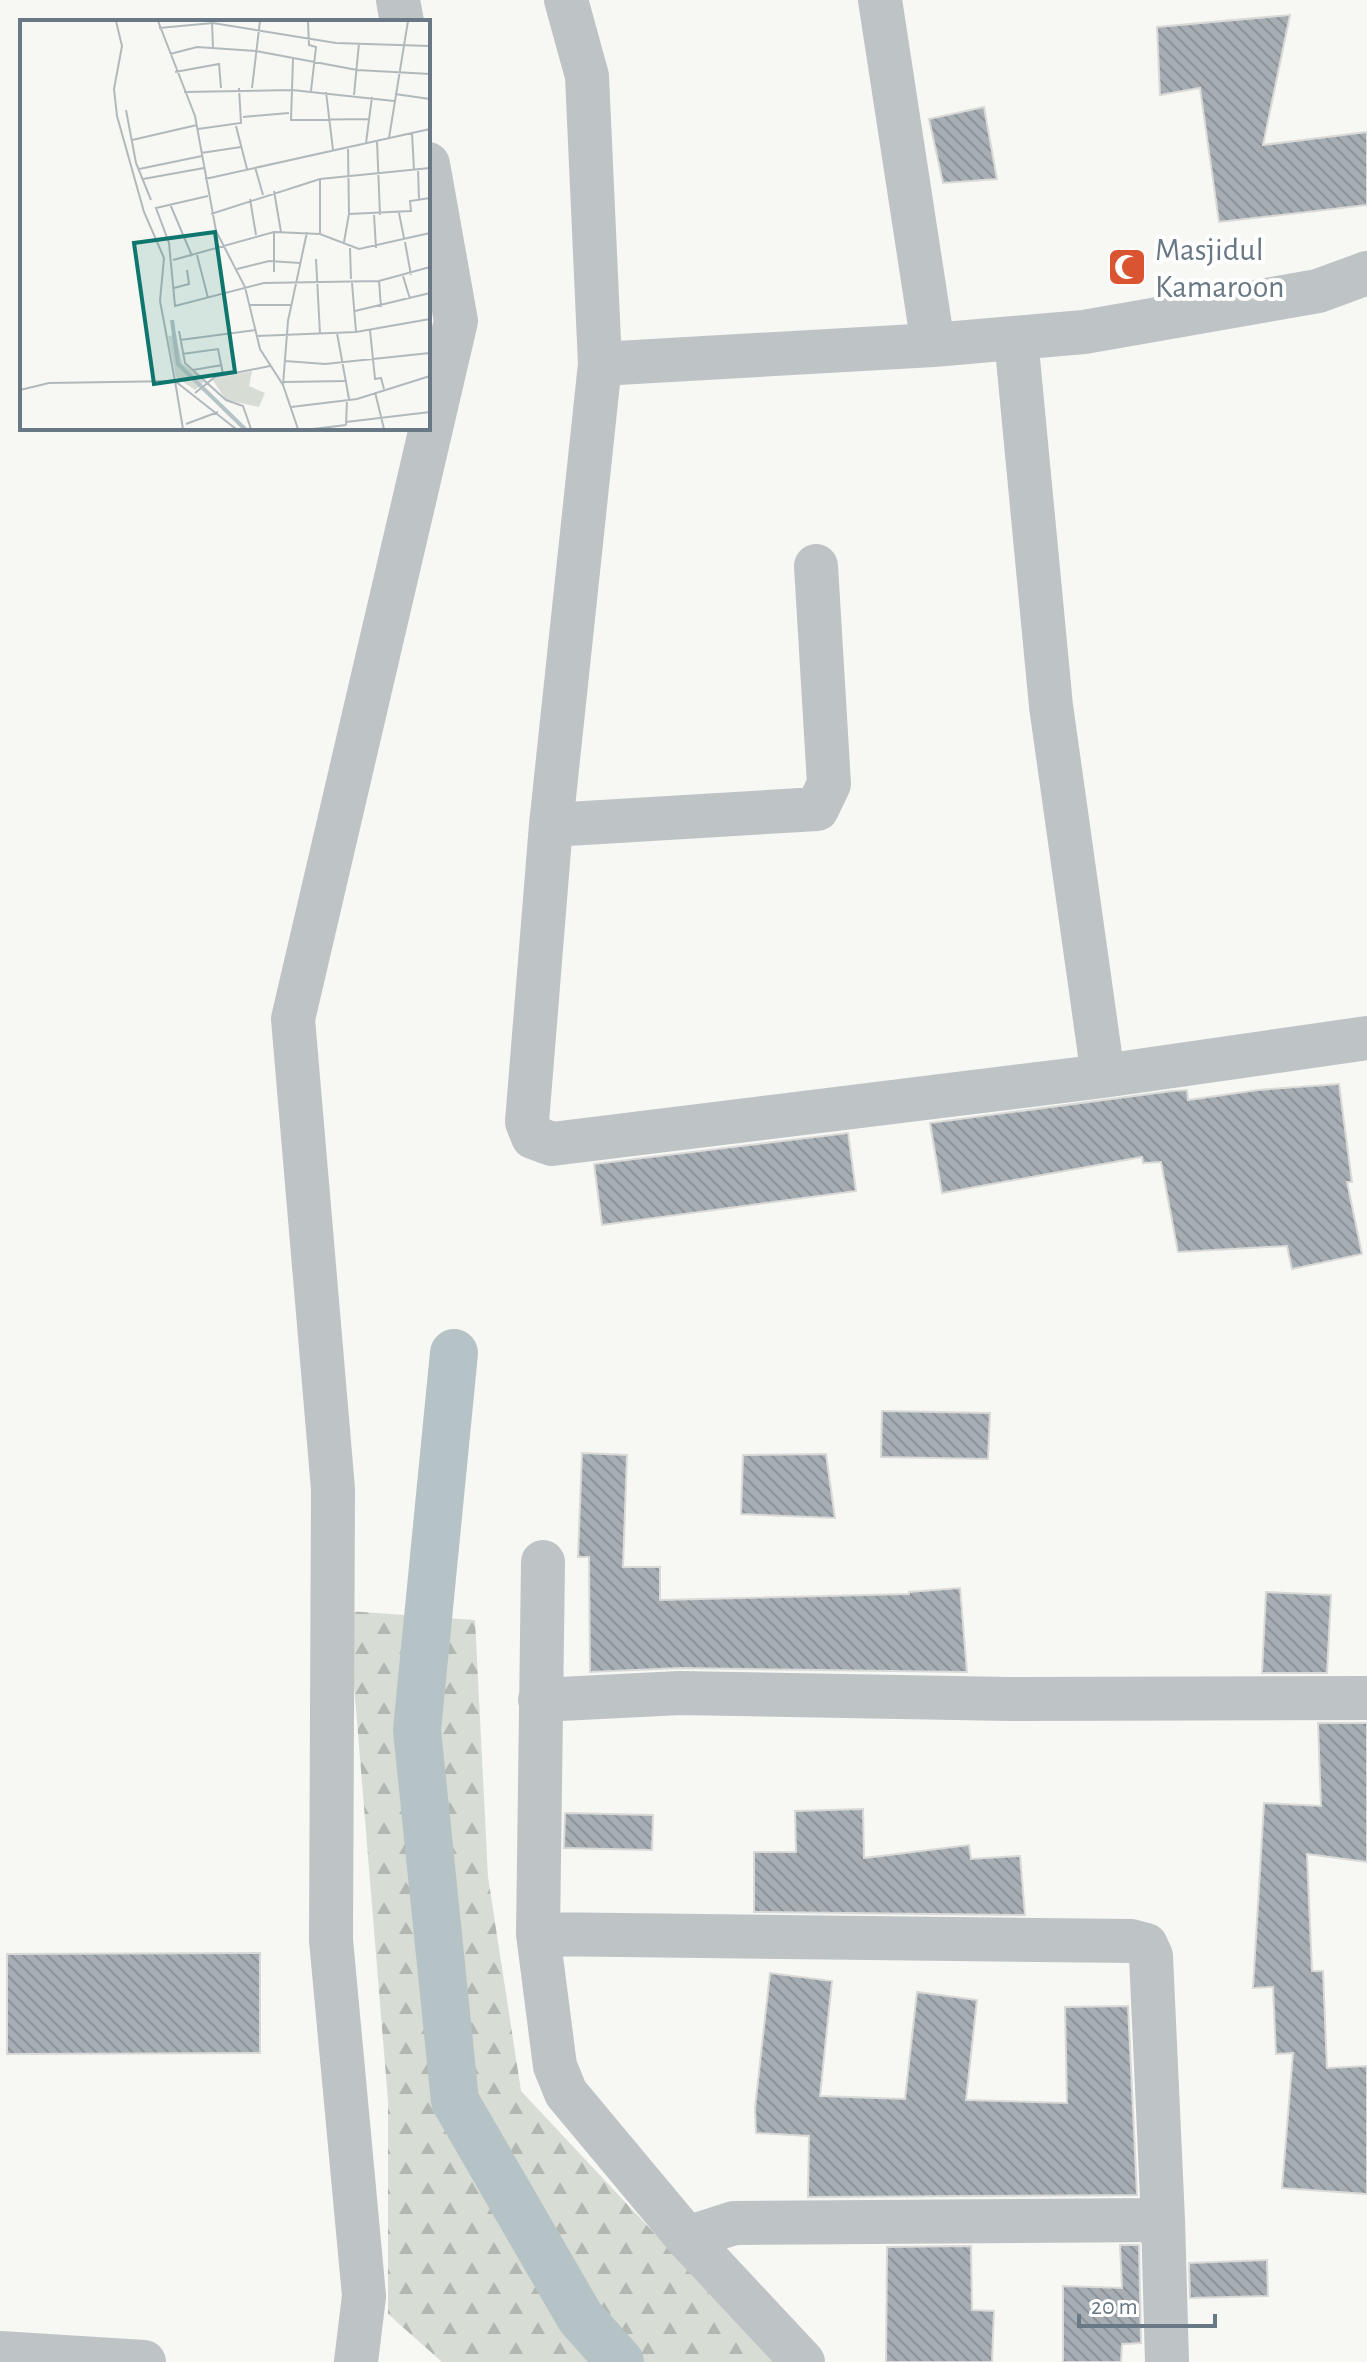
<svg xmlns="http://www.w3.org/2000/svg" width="1367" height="2362" viewBox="0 0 1367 2362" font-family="'Alegreya Sans',sans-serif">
<defs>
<pattern id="forest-firs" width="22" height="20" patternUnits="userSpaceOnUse" patternTransform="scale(2)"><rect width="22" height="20" fill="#d7dcd4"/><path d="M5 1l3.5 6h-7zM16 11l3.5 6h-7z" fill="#b2b7b2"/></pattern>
<pattern id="building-back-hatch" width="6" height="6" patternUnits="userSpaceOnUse" patternTransform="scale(2)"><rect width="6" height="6" fill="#a6aeb4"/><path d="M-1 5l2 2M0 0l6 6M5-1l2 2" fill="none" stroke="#8b9298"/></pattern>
</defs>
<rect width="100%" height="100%" fill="#f7f7f4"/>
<path fill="url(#forest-firs)" d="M 348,1611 L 475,1620 L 488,1877 L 521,2091 L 775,2362 L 442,2362 L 388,2314 L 388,2101 Z"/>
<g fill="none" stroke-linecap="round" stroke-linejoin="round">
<path stroke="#b6c3c6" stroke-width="48" d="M 454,1353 L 417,1730 L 455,2101 L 580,2317 L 620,2362"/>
</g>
<path fill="url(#building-back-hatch)" stroke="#d9d9d7" stroke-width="2" d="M 1290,15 L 1263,145 L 1367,132 L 1367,205 L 1219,222 L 1200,88 L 1160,95 L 1157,27 Z
M 984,107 L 997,179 L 943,183 L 929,119 Z
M 1339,1084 L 1352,1182 L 1347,1182 L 1362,1254 L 1292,1269 L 1287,1246 L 1178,1252 L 1161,1162 L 1143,1163 L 1142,1157 L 942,1193 L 930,1123 L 1172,1091 L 1187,1090 L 1188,1100 L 1258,1090 Z
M 848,1133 L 856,1191 L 602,1225 L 594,1164 Z
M 882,1411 L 990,1413 L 988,1459 L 881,1457 Z
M 582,1453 L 627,1455 L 623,1567 L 660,1567 L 660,1600 L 909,1594 L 909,1592 L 960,1588 L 967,1672 L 680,1668 L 590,1672 L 589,1557 L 578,1557 Z
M 826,1454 L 835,1518 L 741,1514 L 743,1455 Z
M 1266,1592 L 1331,1595 L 1327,1673 L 1262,1673 Z
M 1318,1723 L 1367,1723 L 1367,1862 L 1307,1854 L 1312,1971 L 1323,1971 L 1327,2068 L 1367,2066 L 1367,2194 L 1282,2188 L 1293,2053 L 1276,2054 L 1273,1987 L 1253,1988 L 1264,1803 L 1321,1806 Z
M 863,1809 L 864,1858 L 969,1845 L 971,1859 L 1020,1856 L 1025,1915 L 754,1912 L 754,1852 L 796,1852 L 795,1811 Z
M 565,1813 L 653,1815 L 652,1850 L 564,1848 Z
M 260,1953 L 260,2053 L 7,2054 L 7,1954 Z
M 770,1973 L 832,1981 L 820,2096 L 905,2099 L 917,1992 L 977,2000 L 966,2100 L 1067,2103 L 1065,2007 L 1128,2006 L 1137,2195 L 808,2197 L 809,2136 L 756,2133 L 755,2108 Z
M 1120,2245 L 1139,2245 L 1141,2343 L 1122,2344 L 1121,2362 L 1063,2362 L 1063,2286 L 1122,2288 Z
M 971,2246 L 972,2310 L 994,2311 L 992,2362 L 886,2362 L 887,2247 Z
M 1267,2260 L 1268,2296 L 1190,2298 L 1189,2263 Z"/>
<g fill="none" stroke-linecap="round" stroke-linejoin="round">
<path stroke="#bec3c6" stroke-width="44" d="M 398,0 L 402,22
M 566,0 L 587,76 L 600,364 L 551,825 L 527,1122 L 533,1137 L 552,1144 L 1103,1076 L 1367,1038
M 880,0 L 933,345
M 1016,338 L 1051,706 L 1103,1076
M 600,364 L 933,345 L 1084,332 L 1318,291 L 1367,273
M 551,825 L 817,809 L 829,784 L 816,566
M 543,1562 L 538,1934 L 555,2066 L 566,2093 L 687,2238 L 803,2362
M 540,1700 L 680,1693 L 1010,1699 L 1367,1698
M 538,1934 L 1131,1941 L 1146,1945 L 1151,1956 L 1163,2220 L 1167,2362
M 687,2238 L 734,2223 L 1163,2220
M 0,2353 L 144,2362
M 356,2362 L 364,2296 L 331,1940 L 333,1489 L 293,1019 L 456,321 L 428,164"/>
</g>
<defs>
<symbol id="mosque-square" viewBox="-11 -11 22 22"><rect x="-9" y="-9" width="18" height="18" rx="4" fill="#da5431" stroke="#fff"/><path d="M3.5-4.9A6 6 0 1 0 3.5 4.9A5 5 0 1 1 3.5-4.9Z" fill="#fff"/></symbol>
</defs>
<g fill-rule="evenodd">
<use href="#mosque-square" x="1105" y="245" width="44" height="44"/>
</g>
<g text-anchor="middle" stroke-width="8" stroke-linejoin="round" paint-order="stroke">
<g font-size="32" fill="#687884" stroke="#fff" text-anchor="start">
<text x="1155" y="260">Masjidul<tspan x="1155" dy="37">Kamaroon</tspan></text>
</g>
</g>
<g transform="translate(20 20)">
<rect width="410" height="410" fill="#f7f7f4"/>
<path d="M 156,315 L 162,343 L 185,361 L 175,370 L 156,357 L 148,316 Z" fill="#d7dcd4"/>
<path d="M 232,351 L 229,366 L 245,373 L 239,387 L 206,380 L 192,359 Z" fill="#d7dcd4"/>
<path fill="none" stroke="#b6c3c6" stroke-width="4" d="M 152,300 L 158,344 L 225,409"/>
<path fill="none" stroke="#b1b9bd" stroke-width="2" d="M 138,1 L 175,96 L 196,211 L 225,267 L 240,329 L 263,365 L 278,409M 192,1 L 193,28M 288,1 L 289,25 L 296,27 L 291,71M 139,8 L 193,3 L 316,23 L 410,26M 150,34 L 177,27 L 236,31 L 337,50 L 410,54M 273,39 L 271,100 L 349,99M 155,52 L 199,44 L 201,68M 232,68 L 240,1M 164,72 L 272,70 L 374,81M 306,72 L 313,130M 375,74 L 410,79M 334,75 L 339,23M 106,90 L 116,143 L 131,180M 223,97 L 269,93M 216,106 L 227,149M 178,109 L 221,103 L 219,68M 392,113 L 394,150M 369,118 L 388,1M 112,120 L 177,105M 357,121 L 360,195M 346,123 L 352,77M 181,133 L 221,127M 235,147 L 243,175M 119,149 L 182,136M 398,149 L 399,179M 123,159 L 184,148M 185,159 L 410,109M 254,171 L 261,212M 188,176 L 136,188 L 149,223 L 155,286 L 244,263 L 359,261 L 410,247M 230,179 L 236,215M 150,184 L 172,236M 379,193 L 384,218M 191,194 L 300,159 L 410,148M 329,194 L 391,191 L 390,181 L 410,178M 354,195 L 356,228M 254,212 L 254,252M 300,214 L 300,159M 324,222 L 329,194 L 328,127M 385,222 L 391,255M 330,228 L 331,259M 177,235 L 188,278M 296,239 L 300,314M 153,240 L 254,212 L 300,214 L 339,229 L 410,213M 217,249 L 249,241 L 280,243M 383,256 L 390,279M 359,261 L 361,287M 332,263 L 336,312M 154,268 L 169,264 L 167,250M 230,285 L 271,285M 335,291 L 410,273M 350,310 L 355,359 L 361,358 L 364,369M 159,311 L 165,343 L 206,380 L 223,386 L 231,409M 317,313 L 329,379M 237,316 L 336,312 L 410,299M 160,320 L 236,310M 162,334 L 198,329 L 203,354M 265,341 L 305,344 L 410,333M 173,350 L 202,345M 155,361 L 216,409M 155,361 L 163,409M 264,362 L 327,361M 263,365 L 268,301 L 287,212M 0,370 L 29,363 L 155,361 L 140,281 L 144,238 L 124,192 L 97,96 L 94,69 L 102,26 L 96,1M 355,372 L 364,409M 175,373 L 195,357 L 250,346M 271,387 L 337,379 L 410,356M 326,402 L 410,392M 166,404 L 198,392M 326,405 L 327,380M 293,409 L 326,405"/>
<path fill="#0f766e" fill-opacity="0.15" stroke="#0f766e" stroke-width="4" d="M 195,212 L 215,352 L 134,364 L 114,223 Z"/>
<rect width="410" height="410" fill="none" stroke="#687884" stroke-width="4"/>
</g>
<path d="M1079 2314v12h136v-12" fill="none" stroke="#687884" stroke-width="4"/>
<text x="1091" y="2314" font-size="24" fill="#687884" stroke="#ffffff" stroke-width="6" paint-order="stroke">20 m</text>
</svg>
